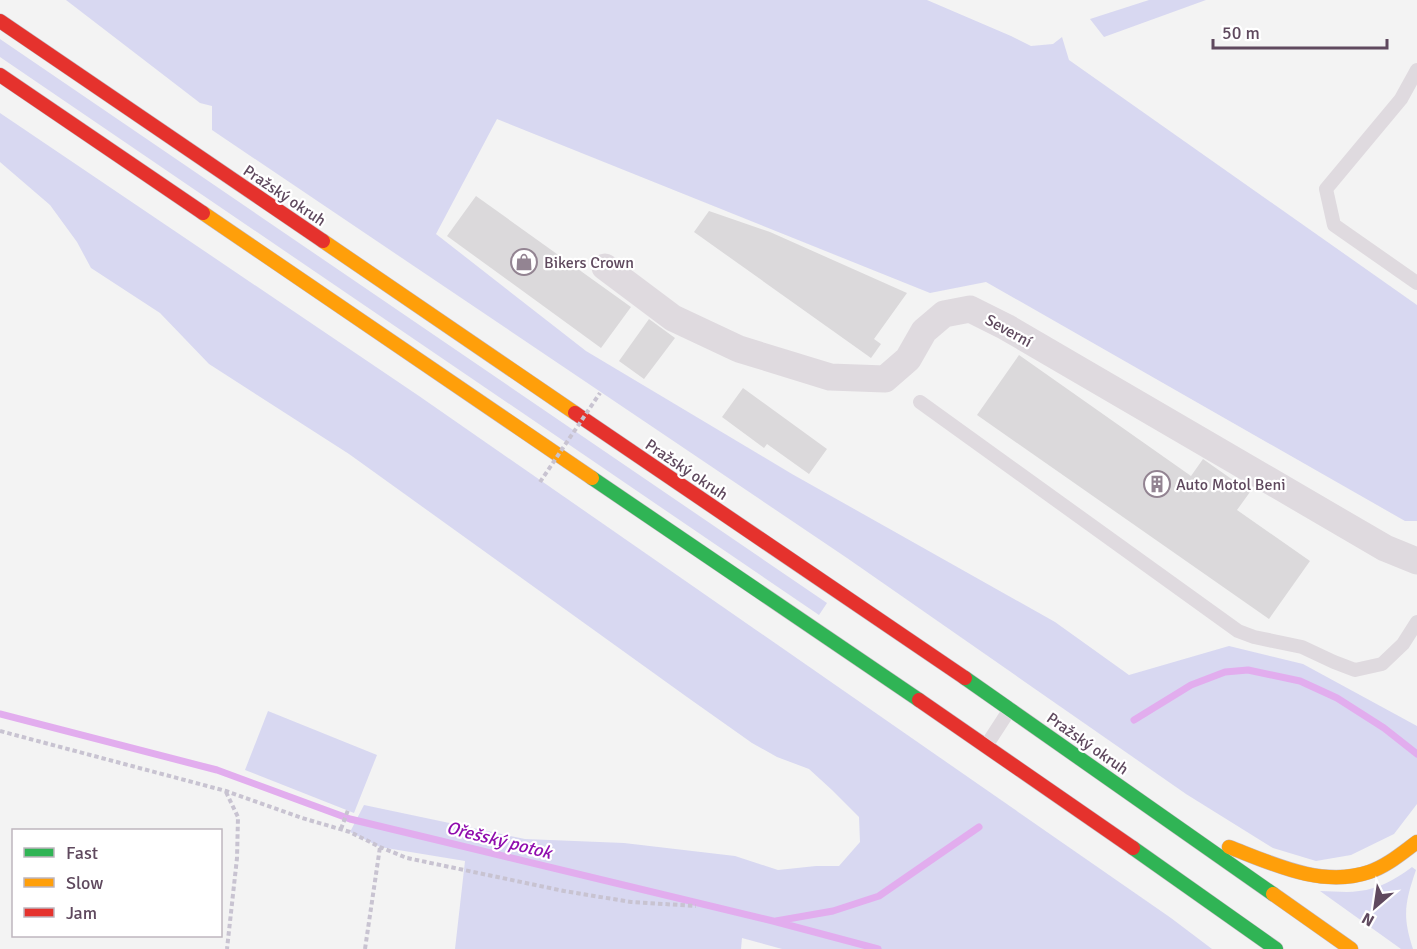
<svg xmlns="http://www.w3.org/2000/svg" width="1417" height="949" viewBox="0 0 1417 949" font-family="Signika,sans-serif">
<rect width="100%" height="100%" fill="#f3f3f3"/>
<path fill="#d8d8f1" d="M 66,0 L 927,0 L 1011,36 L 1031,46 L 1053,44 L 1062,37 L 1069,60 L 1417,305 L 1417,521 L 1405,521 L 986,282 L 930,293 L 497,119 L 436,234 L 586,351 L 792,474 L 1055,622 L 1129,675 L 1229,646 L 1303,664 L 1417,726 L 1417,804 L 1394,834 L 1351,855 L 1316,861 L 1273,848 L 1186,794 L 847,558 L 212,130 L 212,106 L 200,103 Z
M 1149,0 L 1206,0 L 1104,37 L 1090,19 Z
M 0,39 L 827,603 L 819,615 L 0,57 Z
M 0,113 L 419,396 L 1171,918 L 1212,949 L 782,949 L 742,938 L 741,949 L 455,949 L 465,861 L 380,847 L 350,832 L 364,805 L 525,839 L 624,843 L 735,856 L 778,870 L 816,866 L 839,866 L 860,842 L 859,817 L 832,790 L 809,769 L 777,757 L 752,743 L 687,697 L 349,454 L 209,364 L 160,313 L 91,268 L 77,242 L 50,205 L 0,162 Z
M 268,711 L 377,755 L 354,813 L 245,770 Z
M 1412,867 L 1416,870 C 1405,902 1402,916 1413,949 L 1401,949 L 1320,891 C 1333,891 1347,893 1359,891 C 1379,889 1396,879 1412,867 Z"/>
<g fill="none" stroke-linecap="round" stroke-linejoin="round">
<path stroke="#e2adee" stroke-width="7" d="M 0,714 L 217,770 L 350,819 L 773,921 L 878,949
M 1134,720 L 1191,685 L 1225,672 L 1248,670 L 1300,681 L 1337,698 L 1384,728 L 1417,754
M 776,921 L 833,911 L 879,896 L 979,827"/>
</g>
<path fill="#dbd9db" d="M 476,196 L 631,307 L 601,348 L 447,236 Z
M 709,211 L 770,232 L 907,293 L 874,339 L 881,344 L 871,358 L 694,232 Z
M 649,319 L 675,338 L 644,379 L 619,361 Z
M 1019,355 L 1191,476 L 1203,459 L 1250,492 L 1237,510 L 1310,561 L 1269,619 L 977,415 Z
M 743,388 L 827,449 L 809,474 L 767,444 L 764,448 L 722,417 Z"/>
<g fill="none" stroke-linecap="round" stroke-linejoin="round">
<defs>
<path id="fast" d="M 592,478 L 919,700
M 965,678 L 1273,894
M 1133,848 L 1276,949"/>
<path id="slow" d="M 203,213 L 592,478
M 323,241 L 575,413
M 1229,847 C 1273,864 1322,888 1369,872 C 1387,866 1402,853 1417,842
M 1273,894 L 1351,949"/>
<path id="jam" d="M 0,21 L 323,241
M 0,75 L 203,213
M 575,413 L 965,678
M 919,700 L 1133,848"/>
</defs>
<use href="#fast" stroke="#c2b8c0" stroke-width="15"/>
<use href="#slow" stroke="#c2b8c0" stroke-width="15"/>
<use href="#jam" stroke="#c2b8c0" stroke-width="15"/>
<path stroke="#c8c3d1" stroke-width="4" stroke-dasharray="4.5 3" stroke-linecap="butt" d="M 0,731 L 226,791 L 302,818 L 350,832 L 380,847 L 407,858 L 564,891 L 631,902 L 696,906
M 226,792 L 238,817 L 237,858 L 227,949
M 341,829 L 348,810
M 365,949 L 380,847"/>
<path stroke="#dfdadf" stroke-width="14" d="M 1417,70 L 1401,99 L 1326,189 L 1334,225 L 1417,283
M 920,402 L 1238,631 L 1254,637 L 1302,647 L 1334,662 L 1355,670 L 1382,664 L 1403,644 L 1417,622
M 986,746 L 1010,709"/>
<path stroke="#dfdadf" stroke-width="27" d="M 605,267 L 673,318 L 739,349 L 830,377 L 885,379 L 908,359 L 924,331 L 944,314 L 970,309 L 1006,327 L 1385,548 L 1417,561"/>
<use href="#fast" stroke="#30b455" stroke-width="14"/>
<use href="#slow" stroke="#ff9f0a" stroke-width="14"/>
<use href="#jam" stroke="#e5322d" stroke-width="14"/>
<path stroke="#c8c3d1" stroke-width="4" stroke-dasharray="4.5 3" stroke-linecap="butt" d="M 540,482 L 600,393"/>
</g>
<defs>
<symbol id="shop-ring" viewBox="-11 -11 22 22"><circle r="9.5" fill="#fff" stroke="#938492" stroke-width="1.5"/><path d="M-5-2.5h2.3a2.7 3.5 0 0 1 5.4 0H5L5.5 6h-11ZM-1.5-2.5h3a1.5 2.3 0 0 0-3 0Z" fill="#938492"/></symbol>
<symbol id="building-ring" viewBox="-11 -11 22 22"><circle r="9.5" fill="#fff" stroke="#938492" stroke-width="1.5"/><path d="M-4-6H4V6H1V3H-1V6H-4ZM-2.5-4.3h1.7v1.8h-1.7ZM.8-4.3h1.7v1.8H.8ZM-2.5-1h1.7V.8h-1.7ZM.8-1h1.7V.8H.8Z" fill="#938492"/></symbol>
</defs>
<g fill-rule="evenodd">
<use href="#shop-ring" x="509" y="247" width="30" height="30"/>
<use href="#building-ring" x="1142" y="469" width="30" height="30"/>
</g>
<g text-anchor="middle" stroke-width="4.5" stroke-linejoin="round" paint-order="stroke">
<g font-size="16" fill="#5f495e" stroke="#fff">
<text transform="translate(285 195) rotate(34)" y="6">Pražský okruh</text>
<text transform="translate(1009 330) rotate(29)" y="6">Severní</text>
<text transform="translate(687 469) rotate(34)" y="6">Pražský okruh</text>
<text transform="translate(1088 743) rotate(35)" y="6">Pražský okruh</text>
</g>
<g font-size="16" fill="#5f495e" stroke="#fff" text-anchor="start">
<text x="544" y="268">Bikers Crown</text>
<text x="1176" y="490">Auto Motol Beni</text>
</g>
<g font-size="18" font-style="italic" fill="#900dae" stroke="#fff">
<text transform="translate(499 840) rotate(14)" y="6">Ořešský potok</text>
</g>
</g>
<rect x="12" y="829" width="210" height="108" fill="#ffffff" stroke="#bfb6bf" stroke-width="1.5"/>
<rect x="24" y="848" width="30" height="9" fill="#30b455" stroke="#bfb6bf" stroke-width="1.5"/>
<text x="66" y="859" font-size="18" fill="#5f495e">Fast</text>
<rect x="24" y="878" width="30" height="9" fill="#ff9f0a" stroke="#bfb6bf" stroke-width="1.5"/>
<text x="66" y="889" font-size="18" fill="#5f495e">Slow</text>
<rect x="24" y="908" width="30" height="9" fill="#e5322d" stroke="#bfb6bf" stroke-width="1.5"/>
<text x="66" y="919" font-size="18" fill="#5f495e">Jam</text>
<g transform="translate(1375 907) rotate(209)" stroke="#ffffff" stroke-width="4.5" paint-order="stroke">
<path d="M0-4.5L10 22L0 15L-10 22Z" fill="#5f495e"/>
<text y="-9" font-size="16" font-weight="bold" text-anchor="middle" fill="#5f495e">N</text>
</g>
<path d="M1213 39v9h174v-9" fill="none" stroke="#5f495e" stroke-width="3"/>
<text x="1222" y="39" font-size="18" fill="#5f495e" stroke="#ffffff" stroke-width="4.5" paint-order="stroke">50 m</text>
</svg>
